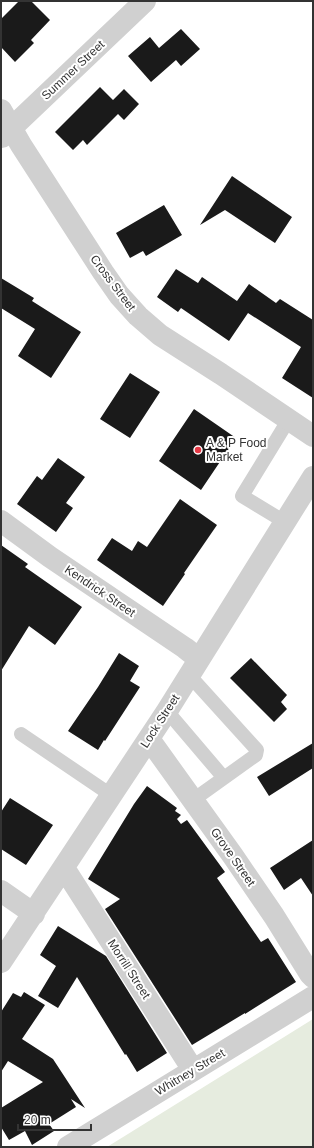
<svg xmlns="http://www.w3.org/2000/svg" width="314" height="1148" viewBox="0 0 314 1148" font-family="Arial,sans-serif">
<rect width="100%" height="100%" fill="#fff"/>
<path fill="#e6ecdf" d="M 313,1019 L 313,1147 L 107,1147 Z"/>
<path fill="#1a1a1a" d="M 19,1 L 31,1 L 50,20 L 31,40 L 34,43 L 15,62 L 1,47 L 1,19 Z
M 181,29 L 200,49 L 181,66 L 176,60 L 151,82 L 128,56 L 150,37 L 159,48 Z
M 100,87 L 113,100 L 124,89 L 139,104 L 124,120 L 118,114 L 87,145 L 83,140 L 73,150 L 55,132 Z
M 232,176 L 292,217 L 275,243 L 225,210 L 200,225 Z
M 164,205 L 182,235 L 146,256 L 143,251 L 130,258 L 116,233 Z
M 176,269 L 198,283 L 202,277 L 237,301 L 249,284 L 276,303 L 280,299 L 313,320 L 313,398 L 282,378 L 301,347 L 248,313 L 229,341 L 181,308 L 178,312 L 157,297 Z
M 1,278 L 34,298 L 32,301 L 81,332 L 51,378 L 18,356 L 35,329 L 1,308 Z
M 130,373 L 160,392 L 130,438 L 100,419 Z
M 194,409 L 236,438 L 201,490 L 159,461 Z
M 58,458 L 85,477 L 66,503 L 73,508 L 56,532 L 17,504 L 37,476 L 42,480 Z
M 180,499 L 217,525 L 184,573 L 185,574 L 163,606 L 97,560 L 112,538 L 132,551 L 138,541 L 147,547 Z
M 1,545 L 28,564 L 25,567 L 82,607 L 55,645 L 29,626 L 1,671 Z
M 119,653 L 139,666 L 130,681 L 140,687 L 105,741 L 104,740 L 98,750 L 68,731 L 98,687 Z
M 251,658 L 287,695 L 281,702 L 287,709 L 274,722 L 230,678 Z
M 313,743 L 313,768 L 269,796 L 257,777 Z
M 147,786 L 177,808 L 175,811 L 181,815 L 177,819 L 181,824 L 187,820 L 225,872 L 217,878 L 261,942 L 268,938 L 296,982 L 245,1014 L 245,1013 L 192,1045 L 105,909 L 120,899 L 88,879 L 134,804 Z
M 10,798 L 53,825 L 26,865 L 1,849 L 1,812 Z
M 313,840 L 313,896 L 301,878 L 284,890 L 270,868 Z
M 58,926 L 106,956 L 167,1053 L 137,1072 L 126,1054 L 125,1055 L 77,977 L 58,1008 L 38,996 L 56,966 L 40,955 Z
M 24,992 L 45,1005 L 22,1039 L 53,1059 L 85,1108 L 71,1099 L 76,1107 L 49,1124 L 54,1131 L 32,1145 L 25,1131 L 9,1140 L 1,1127 L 1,1108 L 43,1082 L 8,1061 L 1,1072 L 1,1012 L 13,993 L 21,997 Z"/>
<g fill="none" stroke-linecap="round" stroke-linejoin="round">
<path stroke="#d0d0d0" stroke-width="14" d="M 285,522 L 242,496 L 289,419
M 189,675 L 257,750 L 256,755 L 193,800
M 167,711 L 224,778
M 21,734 L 111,795"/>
<path stroke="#d0d0d0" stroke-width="22" d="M 1,110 L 21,145 L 103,272 L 119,295 L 138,316 L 160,335 L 221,374 L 313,436
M 2,137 L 145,1
M 1,521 L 50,557 L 185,648 L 199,659
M 149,739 L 233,856 L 274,916 L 310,974 L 313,977
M 64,868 L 193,1070
M 1,891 L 34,914
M 1,962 L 167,711 L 313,477
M 68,1147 L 313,997"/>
</g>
<circle fill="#e63946" stroke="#fff" stroke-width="1.5" cx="198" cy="450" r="4"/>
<g text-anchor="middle" stroke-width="4" stroke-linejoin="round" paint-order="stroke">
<g font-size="12" fill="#333" stroke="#fff">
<text transform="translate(73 70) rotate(-43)" y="4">Summer Street</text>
<text transform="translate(113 283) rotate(53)" y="4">Cross Street</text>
<text transform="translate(100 591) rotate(34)" y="4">Kendrick Street</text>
<text transform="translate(160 721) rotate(-57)" y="4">Lock Street</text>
<text transform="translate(233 857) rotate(55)" y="4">Grove Street</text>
<text transform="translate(129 969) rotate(57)" y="4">Morrill Street</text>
<text transform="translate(190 1072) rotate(-31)" y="4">Whitney Street</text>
</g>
<g font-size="12" fill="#333" stroke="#fff" text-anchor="start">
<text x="206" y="447">A &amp; P Food<tspan x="206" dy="14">Market</tspan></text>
</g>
</g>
<rect width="314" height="1148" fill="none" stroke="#333333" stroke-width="4"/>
<path d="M18 1124v6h73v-6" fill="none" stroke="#333333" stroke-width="2"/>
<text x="24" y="1124" font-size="12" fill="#333333" stroke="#ffffff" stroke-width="3" paint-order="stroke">20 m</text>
</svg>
